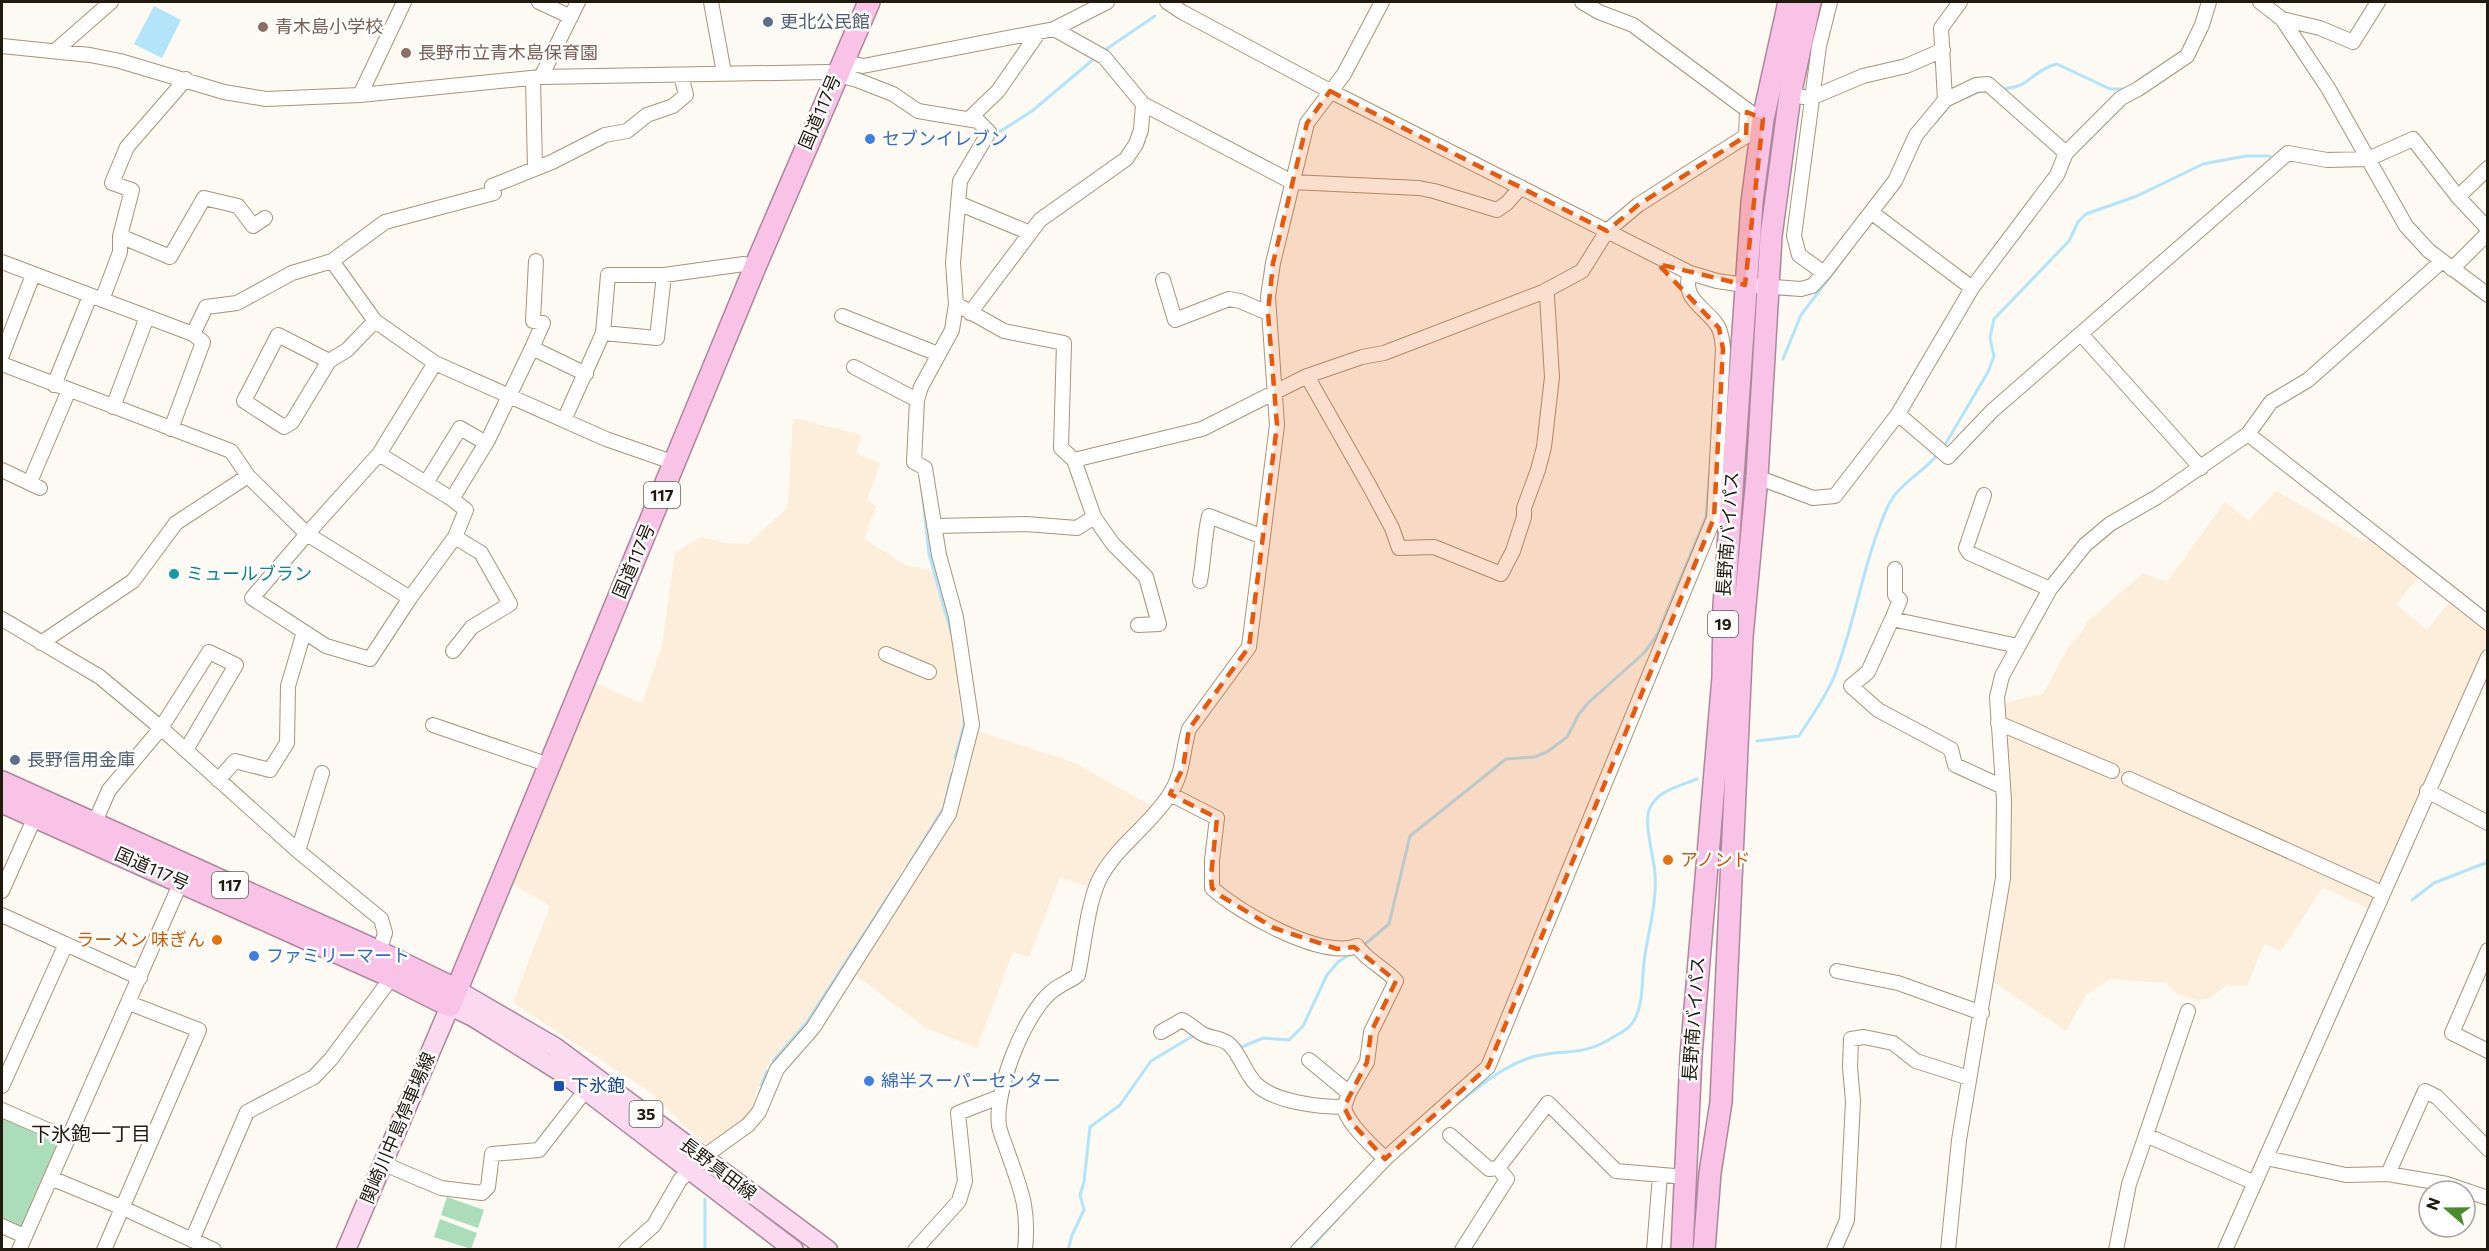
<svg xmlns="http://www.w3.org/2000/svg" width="2489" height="1251" viewBox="0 0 2489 1251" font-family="Commissioner,'Noto Sans JP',sans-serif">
<rect width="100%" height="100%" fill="#fdf9f3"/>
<path fill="#fceeda" d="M 793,418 L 861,435 L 856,454 L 880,463 L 867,501 L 876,506 L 864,539 L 905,565 L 934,571 L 942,606 L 951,626 L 962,725 L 941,810 L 812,1012 L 797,1033 L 770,1060 L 759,1084 L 750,1114 L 711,1147 L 680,1122 L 650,1092 L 513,1003 L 550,906 L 513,884 L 527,840 L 593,682 L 642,704 L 662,646 L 675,553 L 701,537 L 725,543 L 748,544 L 788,507 Z
M 2276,491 L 2364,541 L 2372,533 L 2421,574 L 2396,604 L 2427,630 L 2451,600 L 2487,630 L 2487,645 L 2369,909 L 2323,887 L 2281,951 L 2264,944 L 2247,986 L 2227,985 L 2210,998 L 2199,1001 L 2177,994 L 2166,983 L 2110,979 L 2086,995 L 2066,1031 L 1992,981 L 2007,872 L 2002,706 L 2011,701 L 2043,694 L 2069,646 L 2081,634 L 2086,623 L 2143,573 L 2167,582 L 2225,502 L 2249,521 Z
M 975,730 L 1075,763 L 1151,806 L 1102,864 L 1089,887 L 1060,877 L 1029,957 L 1013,952 L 977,1048 L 926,1028 L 853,973 L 966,778 L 970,767 L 966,764 Z"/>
<path fill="#acddba" d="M 2,1118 L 60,1145 L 20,1229 L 2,1221 Z
M 447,1197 L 484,1210 L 478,1228 L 441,1215 Z
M 440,1219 L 477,1233 L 471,1249 L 434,1237 Z"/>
<path fill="#b2e4fa" d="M 154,6 L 181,20 L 162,58 L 134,44 Z"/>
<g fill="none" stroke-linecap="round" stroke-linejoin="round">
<path stroke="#b2e4fa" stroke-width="3" d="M 1102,52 L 1155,16
M 2005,89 C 2011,87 2019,87 2024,83 C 2035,76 2043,67 2057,64 L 2110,89 L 2125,89
M 1965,98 L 1981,91
M 1934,124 L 1951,104
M 993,136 L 1032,111 L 1095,58
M 1890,198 L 1903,179
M 1783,359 L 1801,315 L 1851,249
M 1943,448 L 1988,372 L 1994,356 L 1990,338 L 1994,319 L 2069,241 L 2078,222 L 2086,214 L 2137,196 L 2203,164 L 2246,156 L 2270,156
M 922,490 L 929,554 L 952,636
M 1757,741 L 1799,736 C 1811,717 1825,698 1834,677 C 1856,621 1863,561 1888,506 C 1899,483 1924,472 1939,453
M 955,758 L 964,725 L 964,713
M 907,867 L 944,807 L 952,773
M 2412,900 L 2434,883 L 2488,862
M 1363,946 L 1389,924 L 1410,836 L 1506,759 L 1534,757 L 1547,752 L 1567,737 L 1579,714 L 1588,703 L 1644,653 L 1657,635 L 1706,517 L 1710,469
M 1237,1044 L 1242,1047 L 1263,1038 L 1289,1040 L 1303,1026 L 1327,975 L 1338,962 L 1352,953
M 773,1061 L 807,1022 L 898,881
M 761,1085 L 767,1071
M 1448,1111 C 1474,1091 1500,1067 1532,1057 C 1565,1048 1582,1058 1615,1036 C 1621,1033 1629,1029 1633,1022 C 1645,1004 1641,976 1645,955 C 1649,929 1657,901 1655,874 C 1654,857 1644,825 1649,810 C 1656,791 1679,786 1697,779
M 705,1250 L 705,1199
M 1068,1250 L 1072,1235 L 1084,1210 L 1080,1195 L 1084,1182 L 1090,1127 L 1120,1105 L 1151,1061 L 1196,1034
M 1309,1250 L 1338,1218"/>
<defs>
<path id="minor" d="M 539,2 L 571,17
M 711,2 L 724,73
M 1167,2 L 1182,12 L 1330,91 L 1690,273 L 1717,281 L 1745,285 L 1801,289 L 1812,286 L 1824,273 L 1895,181 L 1916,135 L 1945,100 L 1941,28 L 1960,2
M 1582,2 L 1599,12 L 1633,25 L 1754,115
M 2260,2 L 2282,19 L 2328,88 L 2406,226 L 2429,251 L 2488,295
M 2282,19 L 2320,28 L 2353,42 L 2378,2
M 1054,29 L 1104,57 L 1143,104 L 1292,182 L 1419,188 L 1434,191 L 1497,210 L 1507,203 L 1521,187
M 2,46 L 90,55 L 120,61 L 224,92 L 266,99 L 360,95 L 541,77 L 828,72 L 857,80 L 893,94 L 918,111 L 978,121 L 989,132 L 960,181 L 953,263 L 956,304 L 952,330 L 921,387 L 917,400 L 914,462 L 925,468 L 939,555 L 956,617 L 972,725 L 949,814 L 813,1028 L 777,1069 L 759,1112 L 748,1125 L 702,1158
M 55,51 L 111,2
M 838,72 L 854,64 L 863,66 L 1054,29 L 1107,2
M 541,77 L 578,2
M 533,78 L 535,169
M 360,95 L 404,2
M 1790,95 L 1811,98 L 1863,76 L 1906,66 L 1943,50
M 1945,100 L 1976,85 L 1988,84 L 2066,153
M 970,118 L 998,91 L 1039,32
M 2458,197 L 2488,229
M 958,203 L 1030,233
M 120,236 L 170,257 L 204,198 L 238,206 L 253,226 L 265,218
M 332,261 L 375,321 L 435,363 L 606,439 L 675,463
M 2,262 L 193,334 L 203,342 L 171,429
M 2452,269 L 2488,233
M 1824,273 L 1799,255 L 1794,236 L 1819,46 L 1830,2
M 1163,280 L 1175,320 L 1229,299 L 1240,301 L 1268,313
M 1972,288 L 2057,175 L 2066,153 L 2121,98 L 2138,89 L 2187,56 L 2202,25 L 2209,2
M 102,300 L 120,252 L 120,236 L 132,190 L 112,183 L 127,147 L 186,79
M 956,304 L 1004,331 L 1064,343 L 1061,448 L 1074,460 L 1094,517 L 1113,544 L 1146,577 L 1159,624 L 1138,625
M 970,313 L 1040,220 L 1126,159 L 1136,144 L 1141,130 L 1143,104
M 842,316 L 938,354
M 603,333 L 657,338 L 664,275
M 193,334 L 206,307 L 237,303 L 292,273 L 332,261 L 385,222 L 494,193 L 492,186 L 552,162 L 605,135 L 627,131 L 647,115 L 673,106 L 686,95 L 681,75
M 2081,334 L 2201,468
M 532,348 L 543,323 L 533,321 L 536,261
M 2,355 L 33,275
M 329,361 L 278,335 L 244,401 L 284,427 L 292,422 L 329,361 L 347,350 L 375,321
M 2,364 L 231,451 L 248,476 L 176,523 L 133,581 L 41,643
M 854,367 L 917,400
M 1307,376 L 1370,487 L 1392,528 L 1399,548 L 1434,547 L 1501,574 L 1513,551 L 1524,517 L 1524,508 L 1538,470 L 1544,447 L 1552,377 L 1547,296 L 1543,292
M 54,385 L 90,296
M 113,407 L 147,317
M 1898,414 L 1948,457 L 1992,411 L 2288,153 L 2327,160 L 2368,159 L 2413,139 L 2458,197 L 2488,168
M 564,420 L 603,333 L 608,275 L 664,275 L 744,264 L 755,267
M 2248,434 L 2488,623
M 379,454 L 452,499
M 1074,460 L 1202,429 L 1307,376 L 1362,357 L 1384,353 L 1543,292 L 1582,271 L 1607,231 L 1638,205 L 1746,136 L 1747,112
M 2,470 L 40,488
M 248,476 L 307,534 L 379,454 L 435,363
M 1757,477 L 1813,498 L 1835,496 L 1898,414 L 1972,288 L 1871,212
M 30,482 L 69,390
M 426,483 L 460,428 L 486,443
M 1984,495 L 1966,548 L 1969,553 L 2050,589
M 934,526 L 1026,524 L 1077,528 L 1094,517
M 1895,569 L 1895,595 L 1900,600 L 1892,619 L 2018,646
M 1200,581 C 1204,559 1204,537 1209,516 L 1263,537
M 410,598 L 307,534 L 252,598 L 326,646 L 370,659 L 410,598 L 455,537 L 466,510 L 452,499 L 488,440 L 532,348 L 586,374
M 2,619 L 100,677 L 161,728 L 298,851 L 381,919 L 385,933 L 379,952
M 1892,619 L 1868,672 L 1851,686 L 1878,710 L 1951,749 L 1955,765 L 2003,787
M 453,651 L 472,627 L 510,604 L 481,553 L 455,537
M 886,654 L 929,672
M 1998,723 L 2112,771
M 433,725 L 549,765
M 2129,779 L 2382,893
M 218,780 L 235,761 L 270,770 L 287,743 L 288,686 L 304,632
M 2427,791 L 2488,823
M 1170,794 L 1217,818 L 1212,860 L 1212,888 C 1238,912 1322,960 1357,946 C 1367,961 1385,968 1396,981 L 1371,1032 L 1367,1062 L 1349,1093
M 94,824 L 109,790 L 161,728 L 209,652 L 236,665 L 186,750
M 298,851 L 322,773
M 2,891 L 38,810
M 2,915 L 140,978
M 2488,950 L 2452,1033 L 2488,1051
M 1837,971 L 1898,983 L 1982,1013
M 1161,1032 L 1182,1020 C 1190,1024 1195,1029 1201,1033 C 1210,1039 1222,1037 1230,1045 C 1241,1056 1245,1073 1256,1084 C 1274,1102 1319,1107 1344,1107 L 1349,1093 L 1309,1060
M 2,1086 L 66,944
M 1344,1107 C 1347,1124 1373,1146 1385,1159
M 2,1110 L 68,1139
M 1450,1135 L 1489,1169 L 1498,1168
M 2146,1135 L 2188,1011
M 2488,1149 L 2437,1097 L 2425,1091 L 2388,1174 L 2447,1184 L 2488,1198
M 2266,1158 L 2346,1175 L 2388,1174
M 384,1164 L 441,1188 L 482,1193 L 488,1187 L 492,1154 L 539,1150 L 585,1091
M 51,1178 L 123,1208 L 214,1250
M 2,1226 L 24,1236
M 192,1240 L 247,1112 L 314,1077 L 331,1059 L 392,977
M 19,1250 L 181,882
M 104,1250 L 199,1030 L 129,1003
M 626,1250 L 654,1225 L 680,1180 L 691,1169
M 915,1250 L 959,1201 L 965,1181 L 958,1113 L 999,1097
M 1025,1250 C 1029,1209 1022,1193 1009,1156 C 1006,1146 1001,1136 999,1126 C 994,1091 1024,1015 1051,992 C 1059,985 1070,981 1078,975 C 1084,947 1087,906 1099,880 C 1116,846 1150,826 1170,794 C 1184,772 1182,752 1189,729 L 1249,647 L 1277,425 L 1268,297 L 1273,263 L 1307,123 L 1344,74 L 1382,2
M 1298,1250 L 1387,1157 L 1488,1067 L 1714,518 L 1723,349 C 1722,341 1722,332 1717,325 C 1704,306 1681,299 1690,273
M 1462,1250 L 1507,1179 L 1498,1168 L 1548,1103 L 1616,1171 L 1686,1177
M 1654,1250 L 1660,1175
M 1834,1250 L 1847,1220 L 1853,1101 L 1850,1067 L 1851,1039 L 1864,1037 L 1893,1043 L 1916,1061 L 1969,1078
M 1948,1250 L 1959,1140 L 2003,878 L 2004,800 L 1997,697 L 2002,676 L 2050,589 L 2085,545 L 2110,524 L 2157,497 L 2248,434 L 2271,402 L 2308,380 L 2441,262
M 2116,1250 L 2129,1184 L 2146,1135 L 2255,1183
M 2225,1250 L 2488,657"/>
<path id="major" d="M 457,990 L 555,1047 L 828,1250
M 346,1250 L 450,1006 L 473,1017 L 567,1076 L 794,1250"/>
<path id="highway" d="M 2,782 L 379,952 L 457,990
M 2,802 L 392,977 L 450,1006 L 755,267 L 869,2
M 1682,1250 L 1691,1056 L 1723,677 L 1724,606 L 1752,202 L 1763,119 L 1789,2
M 1704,1250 L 1710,1173 L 1721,1102 L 1742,637 L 1757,477 L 1771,236 L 1790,95 L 1810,2"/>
</defs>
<use href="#minor" stroke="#a69579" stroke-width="16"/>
<use href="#major" stroke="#ad879b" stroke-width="21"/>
<use href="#highway" stroke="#ad879b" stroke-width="24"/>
<use href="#minor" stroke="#fff" stroke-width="14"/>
<use href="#major" stroke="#fbdaf1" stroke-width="18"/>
<use href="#highway" stroke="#f9c2e7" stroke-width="21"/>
</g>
<path fill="#e8590c" fill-opacity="0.2" stroke="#e8590c" stroke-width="4.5" stroke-dasharray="12 8" stroke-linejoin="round" d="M 1330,91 L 1607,231 L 1638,205 L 1746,136 L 1747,112 L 1763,119 L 1745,285 L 1658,264 L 1719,328 L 1723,349 L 1714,518 L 1488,1067 L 1385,1159 L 1352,1123 L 1344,1107 L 1367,1062 L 1371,1032 L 1396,981 L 1354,947 L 1337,949 L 1274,928 L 1221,896 L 1212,888 L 1211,876 L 1217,818 L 1170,794 L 1183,768 L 1189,729 L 1249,647 L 1277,425 L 1268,313 L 1273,263 L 1307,123 Z"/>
<g fill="#5c6f8a" stroke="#fff" stroke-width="2">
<circle cx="768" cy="22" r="6"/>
<circle cx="15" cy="760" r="6"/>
</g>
<g fill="#8d6e63" stroke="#fff" stroke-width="2">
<circle cx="263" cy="27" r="6"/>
<circle cx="406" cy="53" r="6"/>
</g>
<g fill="#3f7fe0" stroke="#fff" stroke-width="2">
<circle cx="870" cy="139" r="6"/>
<circle cx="254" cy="956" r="6"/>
<circle cx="869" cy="1081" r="6"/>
</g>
<circle fill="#0f9aa8" stroke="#fff" stroke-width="2" cx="174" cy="574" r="6"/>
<g fill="#e8710a" stroke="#fff" stroke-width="2">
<circle cx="1668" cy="860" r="6"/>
<circle cx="217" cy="940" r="6"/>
</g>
<rect fill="#1a4fb4" stroke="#fff" stroke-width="2" x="553" y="1080" width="12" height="12" rx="3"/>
<g text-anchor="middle" stroke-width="5" stroke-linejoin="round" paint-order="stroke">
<g fill="#fff" stroke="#635f57" stroke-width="1.5">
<rect x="644" y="482" width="36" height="26" rx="4.5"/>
<rect x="1708" y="611" width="30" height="26" rx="4.5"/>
<rect x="212" y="872" width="36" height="26" rx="4.5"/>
<rect x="629.5" y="1101" width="33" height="26" rx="4.5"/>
</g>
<g font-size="16" font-weight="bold" fill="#201a0f">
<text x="662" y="501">117</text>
<text x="1723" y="630">19</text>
<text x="230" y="891">117</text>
<text x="646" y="1120">35</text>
</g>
<g font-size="18" fill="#4e5e75" stroke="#fff" text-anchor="start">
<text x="780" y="28">更北公民館</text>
<text x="27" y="766">長野信用金庫</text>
</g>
<g font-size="18" fill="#785e54" stroke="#fff" text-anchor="start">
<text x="275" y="33">青木島小学校</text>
<text x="418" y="59">長野市立青木島保育園</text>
</g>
<g font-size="18" fill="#201a0f" stroke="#fff">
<text transform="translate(820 112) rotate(-67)" y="6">国道117号</text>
<text transform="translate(1728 534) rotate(-86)" y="6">長野南バイパス</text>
<text transform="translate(634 561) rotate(-67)" y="6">国道117号</text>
<text transform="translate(152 869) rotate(24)" y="6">国道117号</text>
<text transform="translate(1694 1019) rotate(-86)" y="6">長野南バイパス</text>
<text transform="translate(398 1128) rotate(-67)" y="6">関崎川中島停車場線</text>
<text transform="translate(718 1169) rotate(37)" y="6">長野真田線</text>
</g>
<g font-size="18" fill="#366cbe" stroke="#fff" text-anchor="start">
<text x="882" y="145">セブンイレブン</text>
<text x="266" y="962">ファミリーマート</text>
<text x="881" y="1087">綿半スーパーセンター</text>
</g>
<g font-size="18" fill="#0d838f" stroke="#fff" text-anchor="start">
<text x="186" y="580">ミュールブラン</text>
</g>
<g font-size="18" fill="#c56008" stroke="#fff" text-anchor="start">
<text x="1680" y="866">アノンド</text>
<text x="205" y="946" text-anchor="end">ラーメン 味ぎん</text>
</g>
<g font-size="18" fill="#164399" stroke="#fff" text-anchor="start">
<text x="571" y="1092">下氷鉋</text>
</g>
<g font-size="20" fill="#201a0f" stroke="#fff">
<text x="91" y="1141">下氷鉋一丁目</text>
</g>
</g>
<rect width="2489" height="1251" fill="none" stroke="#201a0f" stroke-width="6"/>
<g transform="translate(2447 1209) rotate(290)"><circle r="28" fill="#ffffff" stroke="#a6a39f" stroke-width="1.5"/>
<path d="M0-4.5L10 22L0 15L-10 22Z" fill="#4a8b2d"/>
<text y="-9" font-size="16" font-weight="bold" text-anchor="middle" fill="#201a0f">N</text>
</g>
</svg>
